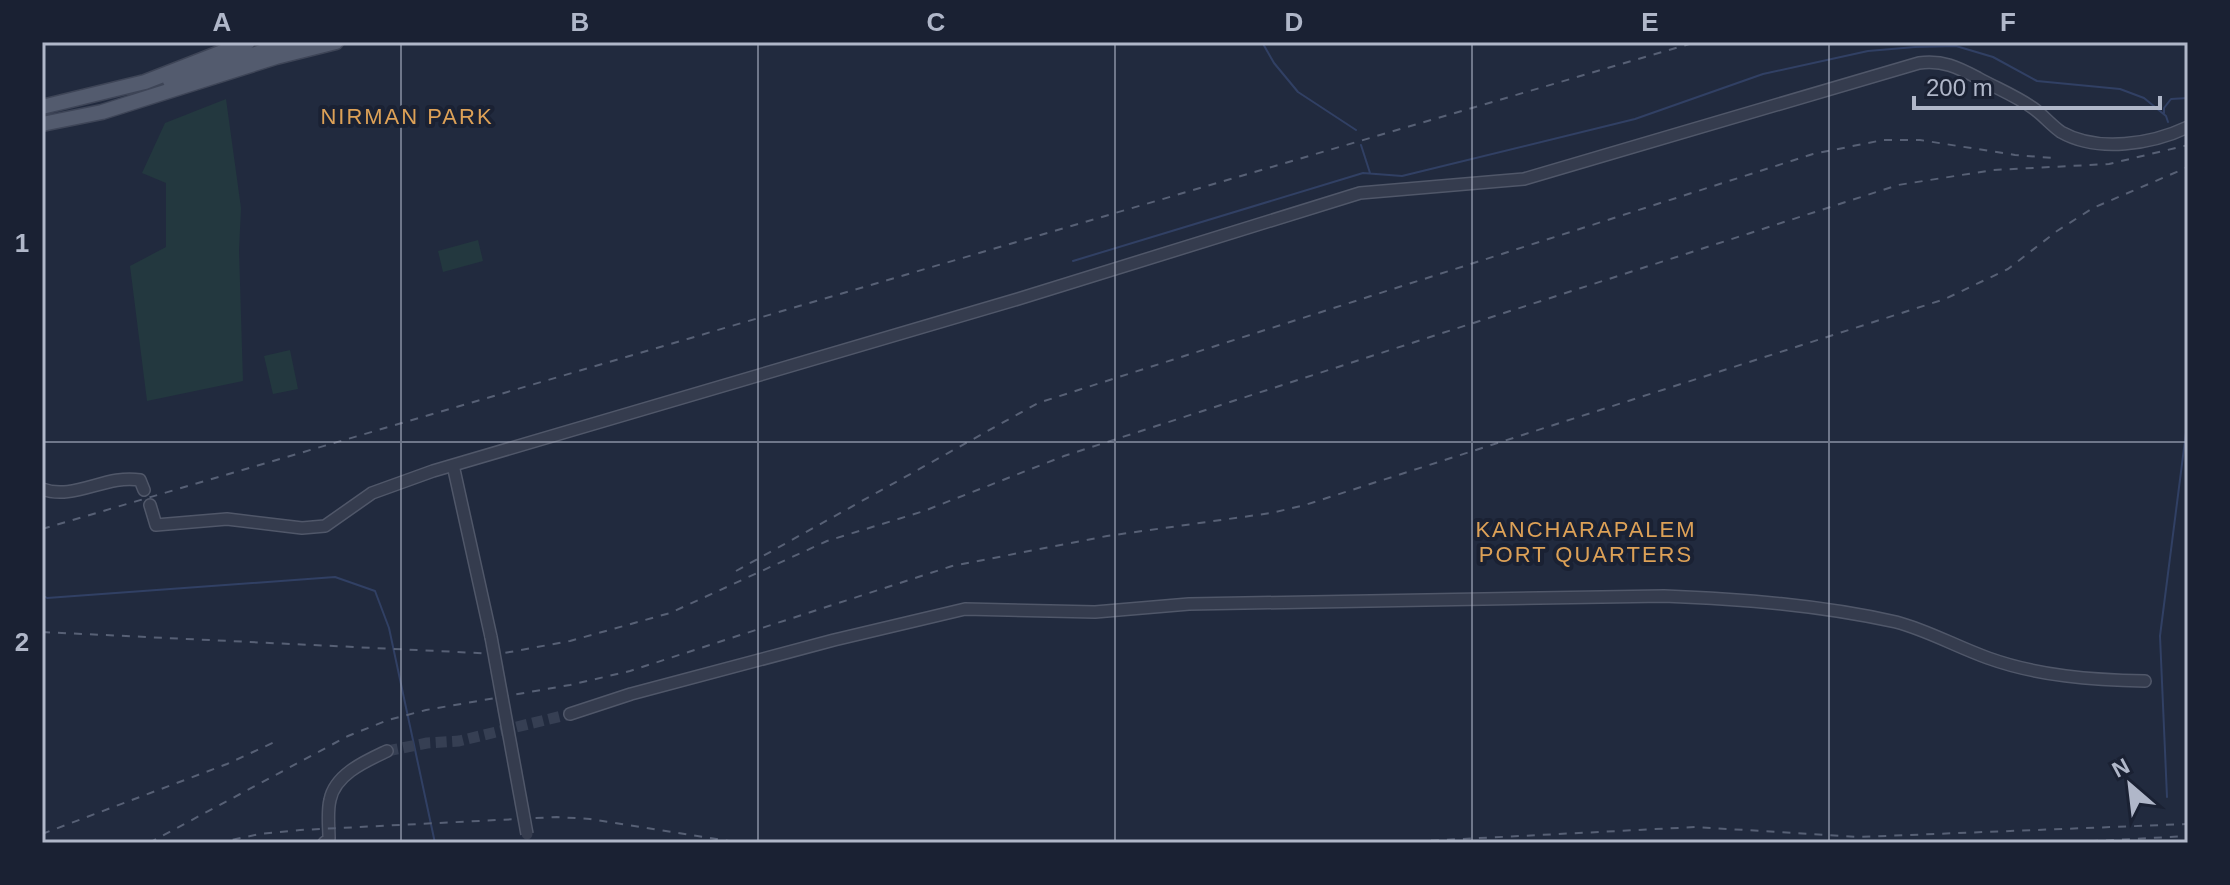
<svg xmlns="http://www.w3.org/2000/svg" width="2230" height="885" viewBox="0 0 2230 885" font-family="Helvetica,sans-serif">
<rect width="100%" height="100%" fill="#212a3e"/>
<path fill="#23383f" d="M 226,99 L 241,208 L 239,250 L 243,381 L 147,401 L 130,266 L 166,247 L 166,183 L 142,173 L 165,123 Z
M 478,240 L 483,261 L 443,272 L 438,251 Z
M 290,350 L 298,389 L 273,394 L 264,356 Z"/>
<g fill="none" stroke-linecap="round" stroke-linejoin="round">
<path stroke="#314064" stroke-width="2" d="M 1262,42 L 1274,63 L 1298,92 L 1356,130
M 2164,113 L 2164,108 L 2171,99 L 2188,98
M 1361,145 L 1370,173
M 2186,188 L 2188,196
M 1073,261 L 1363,173 L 1402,176 L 1635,119 L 1763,74 L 1868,51 L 1915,47 L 1956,46 L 1993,57 L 2037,81 L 2120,89 L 2144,98 L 2166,116 L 2168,122
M 42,595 L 47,598 L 335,577 L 375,591 L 389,628 L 435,843
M 2167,797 L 2160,636 L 2188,417"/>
<path stroke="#363f53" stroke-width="11" stroke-dasharray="11 5.5" stroke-linecap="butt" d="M 387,751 L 427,743 L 459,741 L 570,714"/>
<defs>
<path id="tertiary" d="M 453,465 L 491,637
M 42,489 C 74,501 106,474 140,480 L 144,490
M 150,505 L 156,525 L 227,519 L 302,528 L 325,526 L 372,493 L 433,471 L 1018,299 L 1360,193 L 1524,179 L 1919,63 C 1943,60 1957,67 1978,78 C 1996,88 2016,96 2033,108 C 2043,115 2051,125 2061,132 C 2098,153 2152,144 2188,127
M 570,714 L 631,694 L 834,640 L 965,609 L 1095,612 L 1189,604 L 1664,596 C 1742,599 1820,605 1896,622 C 1927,630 1957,647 1988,658 C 2038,676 2092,680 2145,681
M 324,843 L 329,839 C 329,826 327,812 330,800 C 335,774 366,761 387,751"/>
<path id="primary" d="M 170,81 L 293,42
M 42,107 L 145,82 L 248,42
M 42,124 L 102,112 L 276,57 L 336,42"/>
</defs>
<use href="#tertiary" stroke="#505769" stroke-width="14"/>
<use href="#primary" stroke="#3e4557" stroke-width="17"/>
<use href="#tertiary" stroke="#353c4e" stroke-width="11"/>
<use href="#primary" stroke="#535b6e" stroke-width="14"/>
<path stroke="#576075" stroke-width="2" stroke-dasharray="8 8" stroke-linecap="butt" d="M 42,529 L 1696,42
M 736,571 L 1038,403 L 1813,154 L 1883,140 L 1920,140 L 2015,155 L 2054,158
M 42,632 L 499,654 L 570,641 L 670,613 L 827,541 L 924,511 L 1064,456 L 1898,185 L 1993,170 L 2109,164 L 2188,145
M 42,834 L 227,764 L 279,740
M 149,843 L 348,736 L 388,720 L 426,710 L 570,685 L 630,671 L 952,566 L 1107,536 L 1271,513 L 1305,505 L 1945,299 L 2008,269 L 2057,231 L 2093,208 L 2188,167
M 217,843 L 260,834 L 300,830 L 557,817 L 590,819 L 741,843
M 1383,843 L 1696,827 L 1858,837 L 2188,824
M 2058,843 L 2188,836"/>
<defs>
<path id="tertiary-bridge" d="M 491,637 L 527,834"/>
</defs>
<use href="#tertiary-bridge" stroke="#505769" stroke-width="14" stroke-linecap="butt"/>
<use href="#tertiary-bridge" stroke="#353c4e" stroke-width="11"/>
</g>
<path fill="none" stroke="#b0b7c9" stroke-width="2" stroke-opacity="0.55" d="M 401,42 L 401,843M 758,42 L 758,843M 1115,42 L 1115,843M 1472,42 L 1472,843M 1829,42 L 1829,843M 42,442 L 2188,442"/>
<g text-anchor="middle" stroke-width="8" stroke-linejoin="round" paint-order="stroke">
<g font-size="22" letter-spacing="2" fill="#dda157" stroke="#1a2133">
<text x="407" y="124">NIRMAN PARK</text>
<text x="1586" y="537">KANCHARAPALEM<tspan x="1586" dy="25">PORT QUARTERS</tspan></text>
</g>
</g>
<rect width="2230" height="885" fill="none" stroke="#1a2133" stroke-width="88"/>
<g transform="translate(2130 785) rotate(332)" stroke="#1a2133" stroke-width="6" paint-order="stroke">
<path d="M0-6L14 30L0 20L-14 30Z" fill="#b0b7c9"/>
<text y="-12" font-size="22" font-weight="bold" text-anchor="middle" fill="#b0b7c9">N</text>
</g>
<path d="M1914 96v12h246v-12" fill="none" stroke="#b0b7c9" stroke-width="4"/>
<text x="1926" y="96" font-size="24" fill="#b0b7c9" stroke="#1a2133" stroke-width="6" paint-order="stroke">200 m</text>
<rect x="44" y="44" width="2142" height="797" fill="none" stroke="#b0b7c9" stroke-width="3"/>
<g font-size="26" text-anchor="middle" font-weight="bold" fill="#b0b7c9">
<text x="222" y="31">A</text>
<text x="580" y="31">B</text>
<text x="936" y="31">C</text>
<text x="1294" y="31">D</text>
<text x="1650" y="31">E</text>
<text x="2008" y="31">F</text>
<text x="22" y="252">1</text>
<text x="22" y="651">2</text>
</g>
</svg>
